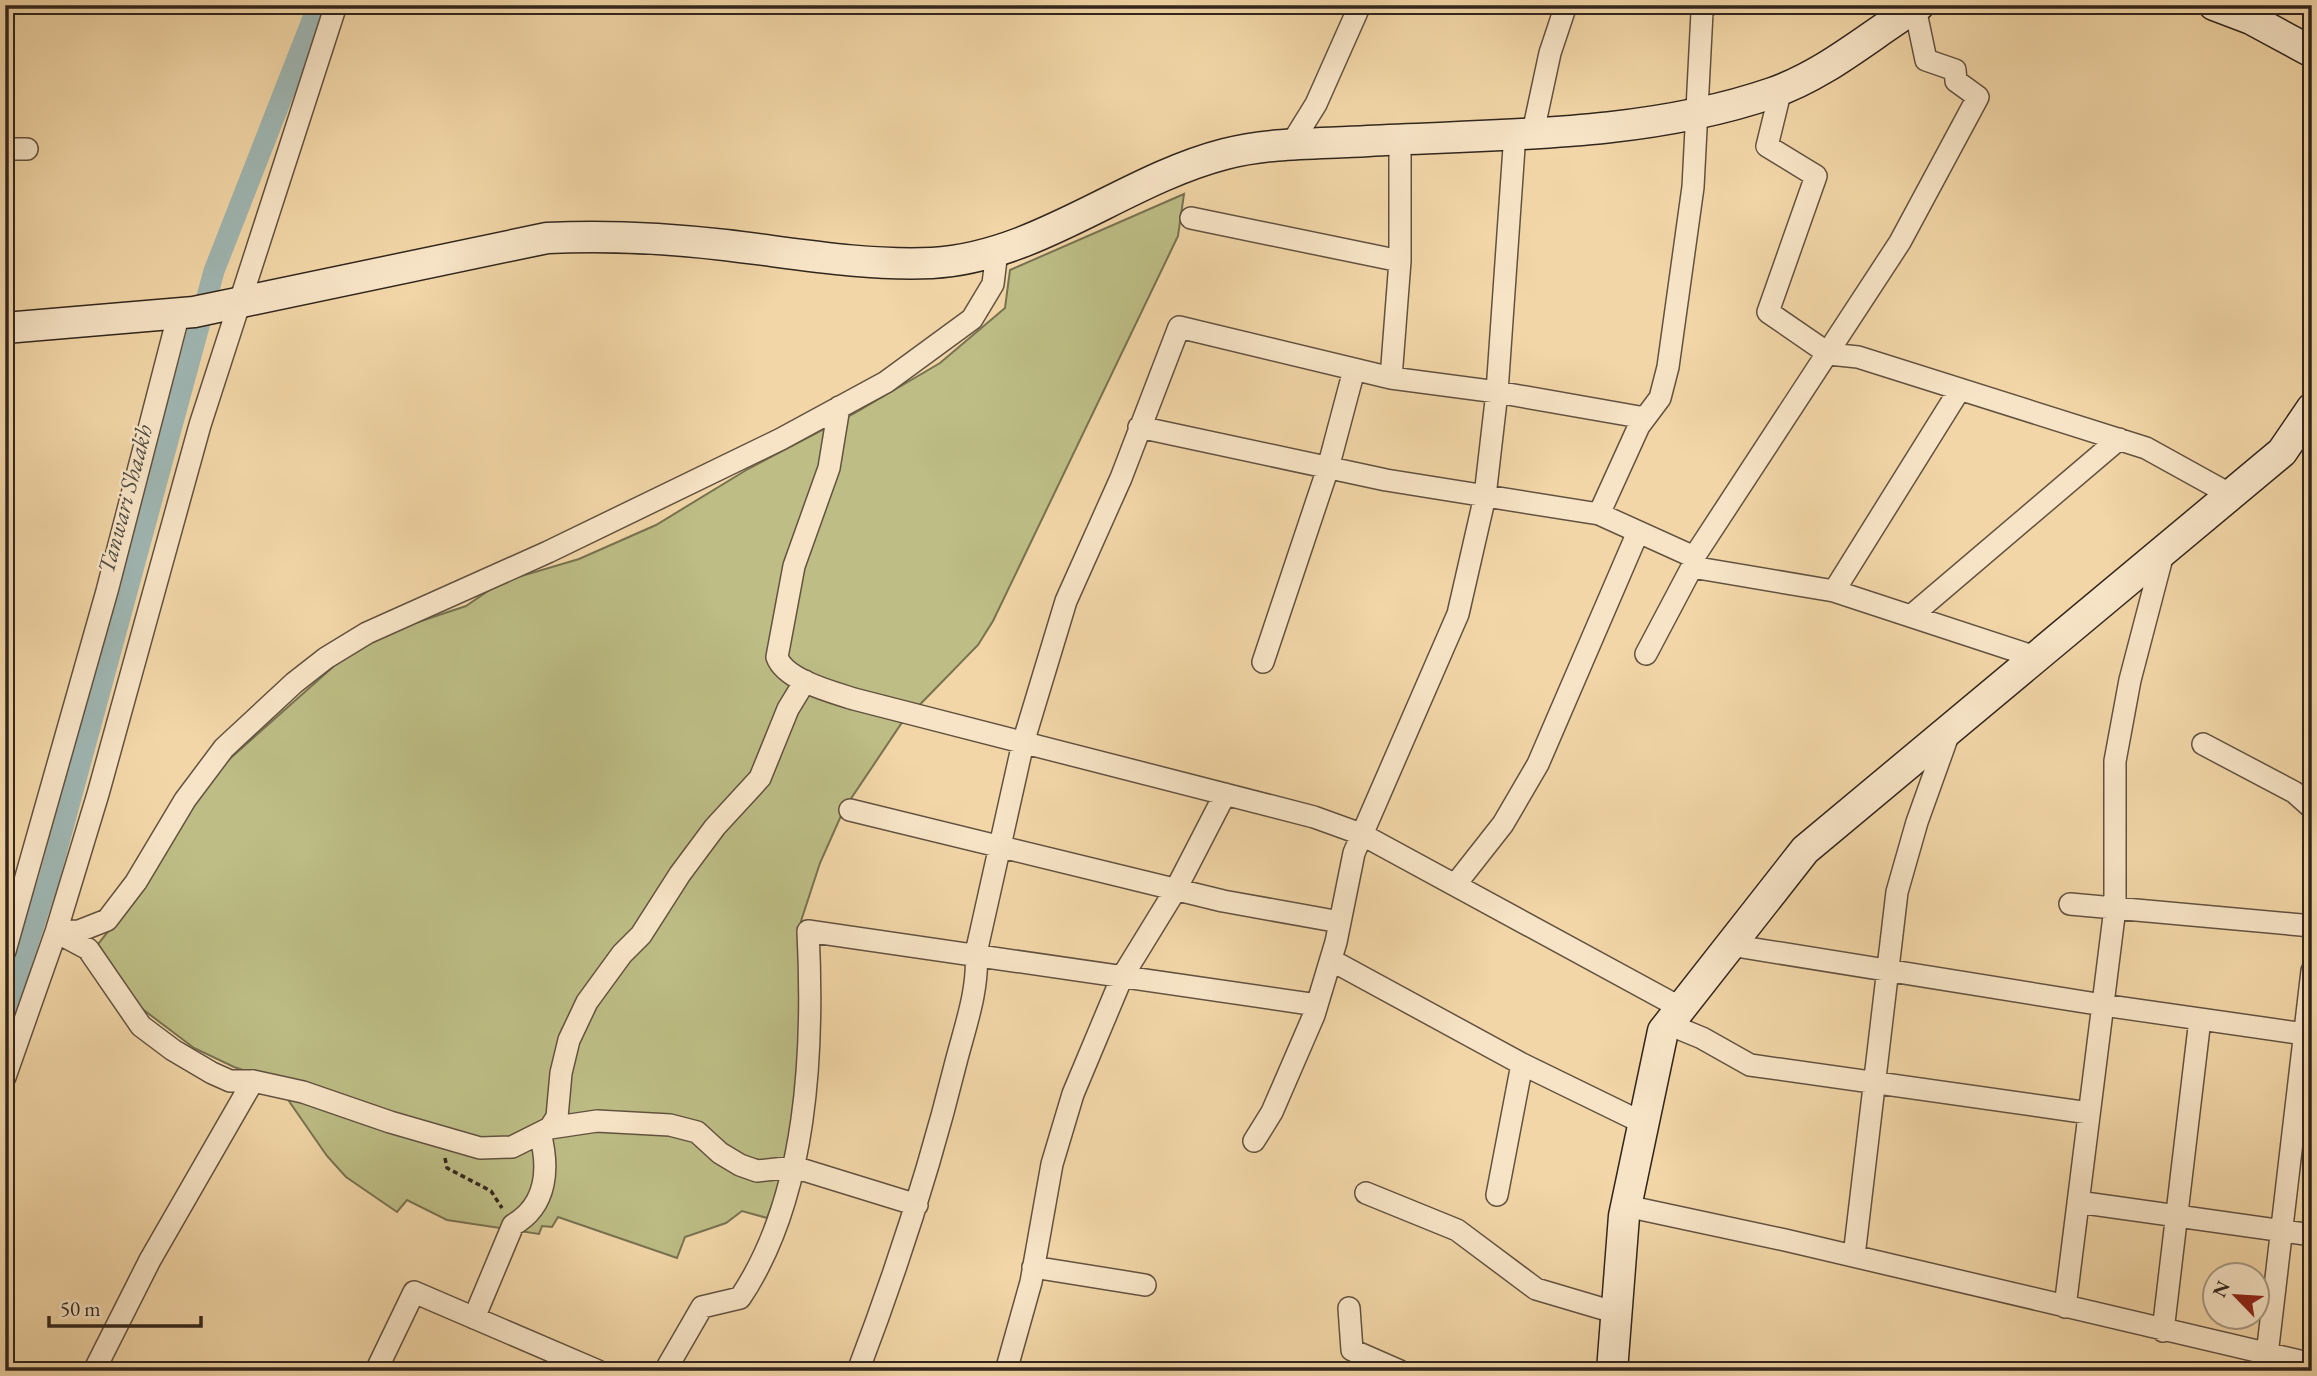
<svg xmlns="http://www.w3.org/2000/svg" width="2317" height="1376" viewBox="0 0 2317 1376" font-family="'EB Garamond',serif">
<rect width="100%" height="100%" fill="#f2d6a7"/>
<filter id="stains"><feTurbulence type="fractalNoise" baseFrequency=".00286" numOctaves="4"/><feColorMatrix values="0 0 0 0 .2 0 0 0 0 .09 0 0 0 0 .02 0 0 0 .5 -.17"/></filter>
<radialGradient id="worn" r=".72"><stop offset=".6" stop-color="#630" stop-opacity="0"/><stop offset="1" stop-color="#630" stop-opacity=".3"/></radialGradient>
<path fill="#bdbd85" stroke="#787251" stroke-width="2" d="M 1184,194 L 1178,236 L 993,621 L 978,645 L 901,724 L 844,809 L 820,863 L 801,921 L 806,983 L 790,1157 L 767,1218 L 742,1211 L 726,1223 L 685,1237 L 677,1258 L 558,1217 L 552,1227 L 542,1226 L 539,1234 L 447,1220 L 407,1200 L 397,1212 L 346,1177 L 327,1156 L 275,1081 L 234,1067 L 194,1048 L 141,1008 L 98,944 L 119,918 L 189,805 L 225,763 L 343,658 L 388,632 L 466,606 L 501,582 L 579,559 L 656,525 L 748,469 L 855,413 L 940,363 L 1005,308 L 1010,270 Z"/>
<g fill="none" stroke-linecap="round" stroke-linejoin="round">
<path stroke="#9fb6b2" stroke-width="21" d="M 5,1014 L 49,879 L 214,271 L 318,5"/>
<defs>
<path id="street" d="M 1781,89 L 1767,146 L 1816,176 L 1768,312 L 1829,354 L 1858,357 L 2146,448 L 2231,495
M 1533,132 L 1550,53 L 1566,5
M 1290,146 L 1316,104 L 1360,5
M 5,149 L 27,149
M 1191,218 L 1400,261
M 1391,378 L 1400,261 L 1400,139
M 839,407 L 829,468 L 794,566 L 777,657 C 785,680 832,692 854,699 L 1314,817 L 1361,834 L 1681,1008
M 1139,427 L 1386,480 L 1599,514 L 1694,557
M 1599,514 L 1639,426 L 1660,398 L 1668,367 L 1693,187 L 1702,12 L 1707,5
M 1692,567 L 1834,591 L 2035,657
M 1834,591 L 1960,389
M 1911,616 L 2119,439
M 1646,654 L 1692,567 L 1694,557 L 1900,242 L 1978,97 L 1956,81 L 1955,70 L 1926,60 L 1915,8
M 1263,662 L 1328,468 L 1354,370
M 2203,744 L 2294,792 L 2312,808
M 850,810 L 1223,901 L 1340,922
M 1455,885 L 1503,824 L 1538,764 L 1638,532
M 2070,904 L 2312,926
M 56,932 L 79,931 L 107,920 L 136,882 L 185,800 L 224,748 L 294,683 L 326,658 L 367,633 L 548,552 L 781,439 L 886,382 L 972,319 L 993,284 L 997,251
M 58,933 L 88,949 L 141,1026 L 173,1050 L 212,1073 L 230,1081 L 253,1081 L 303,1092 L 390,1122 L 480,1148 L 512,1147 L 550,1128 L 557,1117 L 561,1073 L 569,1040 L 587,1002 L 622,954 L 641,935 L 680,874 L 715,827 L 760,778 L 788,709 L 805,681
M 1730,945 L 2103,1005 L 2312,1035
M 5,951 L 107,591 L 179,313
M 1331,960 L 1522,1064 L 1643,1123
M 1668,1024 L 1702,1038 L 1750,1065 L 2089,1113
M 5,1077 L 56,932 L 98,794 L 200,425 L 336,5
M 550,1128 L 597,1121 L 670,1125 L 697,1132 L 720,1153 L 740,1165 L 757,1171 L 794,1167 L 917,1205
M 1254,1141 L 1272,1112 L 1314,1015 L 1336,942 L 1354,853 L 1458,614 L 1485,496 L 1497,392 L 1515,133
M 1366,1193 L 1457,1230 L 1536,1289 L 1617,1313
M 1497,1195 L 1522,1064
M 2078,1202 L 2312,1235
M 1626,1206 L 1785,1240 L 2312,1364
M 1854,1256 L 1897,892 L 1917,822 L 1950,730
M 1033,1267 L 1145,1285
M 2065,1307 L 2115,908 L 2115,761 L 2130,680 L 2164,550
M 1349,1308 L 1352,1350 L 1400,1371
M 474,1318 L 513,1225 C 548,1205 549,1167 540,1133
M 2163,1331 L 2200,1019
M 2267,1355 L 2312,971
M 94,1371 L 150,1260 L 253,1081
M 376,1371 L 414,1292 L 598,1371
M 665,1371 L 702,1307 L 740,1298 C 808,1197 814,1050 808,931 L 1317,1005
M 858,1371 C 897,1269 930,1167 956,1062 C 965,1027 979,989 976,953 L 1023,743 L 1066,601 L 1121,478 L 1179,327 L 1391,378 L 1497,392 L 1645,418
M 1006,1371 L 1031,1282 L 1052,1164 L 1073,1094 L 1122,977 L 1176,889 L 1225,794"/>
<path id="secondary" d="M 2214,5 L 2251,19 L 2312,52
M 5,328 L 194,312 L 547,238 C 607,235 665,238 725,245 C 793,253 862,266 932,263 C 1038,257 1124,180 1225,154 C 1271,142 1321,144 1368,141 C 1501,134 1644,137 1772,93 C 1827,74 1870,35 1919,5
M 1612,1371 L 1624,1216 L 1663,1031 L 1805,850 L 2282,452 L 2312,408"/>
</defs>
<use href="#street" stroke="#625240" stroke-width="24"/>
<use href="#secondary" stroke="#32261d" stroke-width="33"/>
<path stroke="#32261d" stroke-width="3.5" stroke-dasharray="5 3.5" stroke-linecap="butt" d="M 445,1158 L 447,1168 L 491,1191 L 502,1208"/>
<use href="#street" stroke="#f7e4c6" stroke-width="21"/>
<use href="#secondary" stroke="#f7e4c6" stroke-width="30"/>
</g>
<g text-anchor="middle" stroke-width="5" stroke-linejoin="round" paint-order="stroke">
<g font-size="24" font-style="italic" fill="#4d4a42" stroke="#f7e4c6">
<text transform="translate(125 499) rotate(-75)" y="8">Tanwari Shaakh</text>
</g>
</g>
<rect width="2317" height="1376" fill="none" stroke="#f2d6a7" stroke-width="28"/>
<rect x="7" y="7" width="2303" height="1362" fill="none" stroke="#32261d" stroke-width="3.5"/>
<rect x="14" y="14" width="2289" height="1348" fill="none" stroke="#32261d" stroke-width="2"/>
<g transform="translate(2236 1296) rotate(295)"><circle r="33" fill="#f7e4c6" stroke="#a89882" stroke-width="2"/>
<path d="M0-5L12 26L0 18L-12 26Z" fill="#8f2418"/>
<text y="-10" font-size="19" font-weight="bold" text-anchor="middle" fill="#32261d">N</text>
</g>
<path d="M49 1316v10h152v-10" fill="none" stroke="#32261d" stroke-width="3.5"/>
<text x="60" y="1316" font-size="21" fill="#32261d" stroke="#f7e4c6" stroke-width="5" paint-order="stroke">50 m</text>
<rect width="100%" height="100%" filter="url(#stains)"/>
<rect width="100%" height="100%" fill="url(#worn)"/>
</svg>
